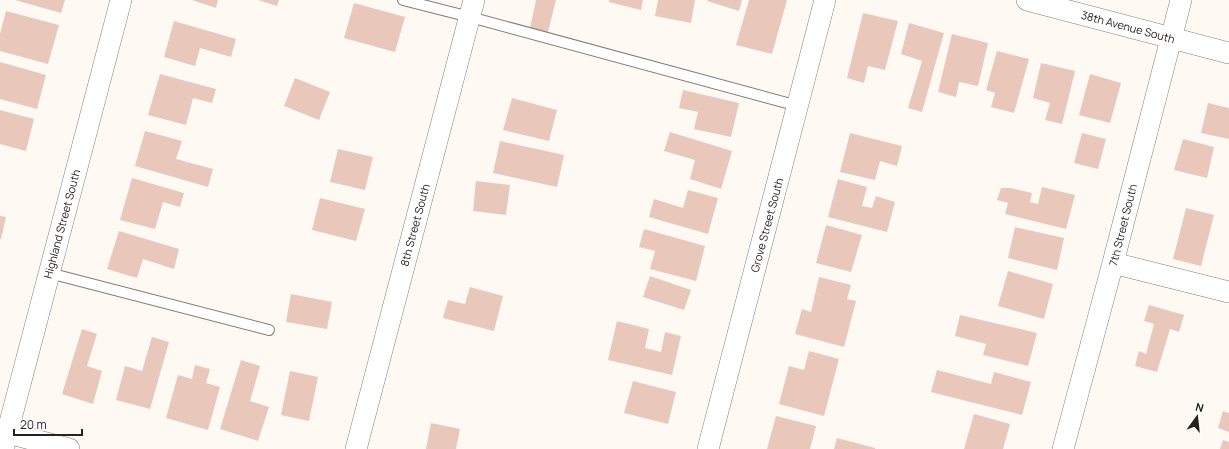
<svg xmlns="http://www.w3.org/2000/svg" width="1229" height="449" viewBox="0 0 1229 449" font-family="Manrope,sans-serif">
<rect width="100%" height="100%" fill="#fef9f3"/>
<path fill="#e9c8bb" d="M 15,0 L 65,0 L 61,13 Z
M 192,0 L 218,0 L 216,8 Z
M 258,0 L 279,0 L 277,6 Z
M 536,0 L 556,0 L 548,32 L 530,28 Z
M 609,0 L 643,0 L 641,10 L 609,2 Z
M 658,0 L 695,0 L 691,23 L 655,16 Z
M 708,0 L 742,0 L 739,11 L 707,1 Z
M 749,0 L 787,0 L 772,54 L 736,45 Z
M 354,3 L 405,17 L 395,52 L 344,38 Z
M 6,11 L 59,25 L 48,64 L 0,51 L 0,34 Z
M 863,13 L 898,21 L 885,70 L 868,66 L 864,83 L 847,78 Z
M 174,21 L 236,39 L 231,57 L 200,48 L 195,66 L 164,57 Z
M 909,23 L 944,33 L 922,112 L 908,108 L 922,61 L 901,54 Z
M 952,34 L 988,43 L 978,86 L 959,82 L 956,97 L 938,92 Z
M 997,51 L 1029,59 L 1014,113 L 991,107 L 995,93 L 986,90 Z
M 0,62 L 46,75 L 37,109 L 0,99 Z
M 1041,63 L 1075,71 L 1062,124 L 1045,120 L 1050,103 L 1033,98 Z
M 160,74 L 216,89 L 212,103 L 193,98 L 186,125 L 148,115 Z
M 1090,74 L 1121,83 L 1110,123 L 1079,115 Z
M 295,78 L 330,92 L 319,120 L 284,106 Z
M 683,90 L 739,103 L 731,137 L 694,129 L 698,112 L 679,108 Z
M 512,98 L 557,110 L 549,141 L 503,130 Z
M 1208,103 L 1229,108 L 1229,139 L 1201,133 Z
M 0,110 L 34,119 L 26,151 L 0,144 Z
M 145,131 L 182,141 L 176,159 L 213,169 L 208,187 L 135,166 Z
M 670,132 L 732,151 L 721,189 L 690,179 L 695,160 L 664,151 Z
M 850,133 L 902,146 L 897,166 L 880,161 L 875,180 L 840,172 Z
M 1082,133 L 1106,139 L 1098,169 L 1074,163 Z
M 1183,139 L 1214,147 L 1207,178 L 1174,170 Z
M 500,141 L 564,155 L 557,187 L 493,173 Z
M 338,149 L 373,157 L 365,190 L 330,182 Z
M 132,178 L 184,193 L 180,207 L 163,202 L 155,229 L 120,220 Z
M 838,179 L 867,187 L 862,206 L 872,208 L 876,196 L 895,202 L 887,232 L 828,217 Z
M 476,181 L 510,185 L 506,215 L 473,211 Z
M 1042,187 L 1075,195 L 1066,229 L 1005,214 L 1008,203 L 997,200 L 1001,188 L 1011,188 L 1032,193 L 1030,202 L 1038,204 Z
M 688,190 L 718,198 L 708,234 L 649,217 L 654,199 L 683,208 Z
M 320,198 L 365,209 L 356,241 L 312,230 Z
M 1186,208 L 1214,215 L 1201,266 L 1173,259 Z
M 0,216 L 6,217 L 1,239 L 0,239 Z
M 826,225 L 862,235 L 851,272 L 816,263 Z
M 1015,227 L 1064,238 L 1057,270 L 1008,258 Z
M 644,229 L 705,246 L 696,281 L 650,269 L 655,251 L 639,247 Z
M 119,231 L 179,249 L 174,269 L 143,259 L 137,278 L 107,269 Z
M 1008,271 L 1053,284 L 1044,319 L 998,306 Z
M 650,276 L 691,290 L 684,310 L 643,297 Z
M 819,277 L 851,285 L 847,299 L 856,301 L 844,347 L 795,334 L 802,309 L 811,312 Z
M 470,287 L 503,296 L 494,331 L 443,318 L 448,300 L 465,304 Z
M 291,294 L 332,302 L 327,329 L 286,322 Z
M 1149,305 L 1184,315 L 1179,332 L 1170,329 L 1157,372 L 1135,366 L 1139,351 L 1146,354 L 1154,324 L 1144,321 Z
M 960,315 L 1037,333 L 1028,366 L 983,355 L 986,344 L 955,336 Z
M 617,321 L 649,329 L 645,348 L 661,352 L 665,332 L 681,336 L 672,375 L 608,360 Z
M 82,329 L 97,334 L 87,366 L 102,371 L 93,404 L 62,394 Z
M 152,337 L 169,342 L 150,409 L 116,400 L 125,366 L 142,371 Z
M 809,351 L 839,359 L 824,416 L 779,404 L 789,366 L 804,370 Z
M 241,360 L 260,366 L 250,401 L 269,407 L 258,441 L 220,429 Z
M 195,365 L 210,369 L 206,383 L 220,387 L 208,430 L 166,418 L 178,375 L 192,379 Z
M 937,370 L 991,384 L 994,372 L 1031,382 L 1022,415 L 931,392 Z
M 290,371 L 318,377 L 309,421 L 281,415 Z
M 633,381 L 676,392 L 668,424 L 624,413 Z
M 1223,411 L 1229,413 L 1229,432 L 1218,428 Z
M 974,414 L 1010,424 L 1003,449 L 964,449 Z
M 776,416 L 816,426 L 810,449 L 767,449 Z
M 431,423 L 460,429 L 456,449 L 426,449 Z
M 837,438 L 875,448 L 875,449 L 834,449 Z
M 1223,440 L 1229,442 L 1229,449 L 1220,449 Z"/>
<g fill="none" stroke-linecap="round" stroke-linejoin="round">
<defs>
<path id="lane" d="M 403,0 L 470,17 L 798,106
M 49,273 L 269,330"/>
<path id="street" d="M 1027,0 L 1229,53
M 1113,263 L 1229,292
M 0,431 L 69,449
M 3,449 L 121,0
M 356,449 L 474,0
M 708,449 L 825,0
M 1063,449 L 1113,263 L 1181,0"/>
</defs>
<use href="#lane" stroke="#847d74" stroke-width="12"/>
<use href="#street" stroke="#847d74" stroke-width="22"/>
<use href="#lane" stroke="#fff" stroke-width="10"/>
<use href="#street" stroke="#fff" stroke-width="21"/>
</g>
<g text-anchor="middle" stroke-width="3" stroke-linejoin="round" paint-order="stroke">
<g font-size="11" fill="#25221f" stroke="#fff">
<text transform="translate(1128 27) rotate(15)" y="4">38th Avenue South</text>
<text transform="translate(62 224) rotate(-75)" y="4">Highland Street South</text>
<text transform="translate(415 225) rotate(-75)" y="4">8th Street South</text>
<text transform="translate(767 225) rotate(-75)" y="4">Grove Street South</text>
<text transform="translate(1123 225) rotate(-76)" y="4">7th Street South</text>
</g>
</g>
<g transform="translate(1197 417) rotate(15)" stroke="#ffffff" stroke-width="3" paint-order="stroke">
<path d="M0-3L7 15L0 10L-7 15Z" fill="#25221f"/>
<text y="-6" font-size="11" font-weight="bold" text-anchor="middle" fill="#25221f">N</text>
</g>
<path d="M14 429v6h68v-6" fill="none" stroke="#25221f" stroke-width="2"/>
<text x="20" y="429" font-size="12" fill="#25221f" stroke="#ffffff" stroke-width="3" paint-order="stroke">20 m</text>
</svg>
